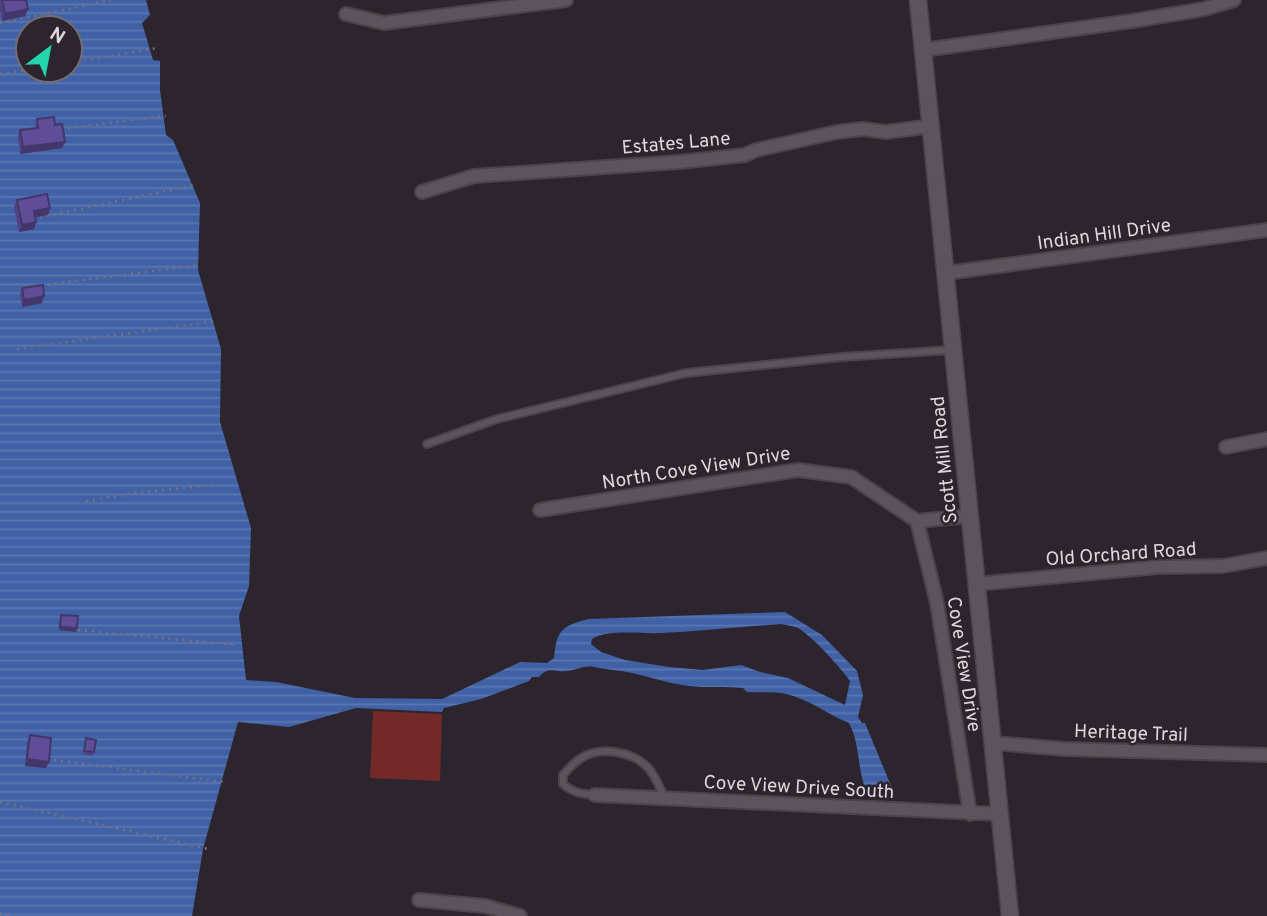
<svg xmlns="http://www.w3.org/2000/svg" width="1267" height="916" viewBox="0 0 1267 916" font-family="Overpass,sans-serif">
<defs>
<pattern id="water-rules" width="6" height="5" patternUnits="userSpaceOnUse" patternTransform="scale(1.75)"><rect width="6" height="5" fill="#4061a5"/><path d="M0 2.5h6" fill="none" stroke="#5b77b1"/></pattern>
</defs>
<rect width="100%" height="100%" fill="#2d252e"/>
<path fill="#742929" d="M 373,711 L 442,714 L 440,781 L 370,778 Z"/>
<path fill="url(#water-rules)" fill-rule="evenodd" d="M 0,0 L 146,0 L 150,15 L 142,23 L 153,60 L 160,61 L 160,90 L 166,135 L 173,140 L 200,203 L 198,270 L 221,349 L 220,422 L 251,528 L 249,586 L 239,616 L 246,680 L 276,682 L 355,698 L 442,699 L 520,662 L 547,663 L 554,658 C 557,630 561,626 589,619 L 785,612 L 822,635 L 857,671 L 863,695 L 858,717 L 862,723 L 865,723 L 894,793 L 866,790 C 857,769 860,743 849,723 C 827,714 809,699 786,694 C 773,691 760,693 747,692 L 743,688 C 725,686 707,688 689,686 C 671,684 654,678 636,674 C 622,670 607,670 594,667 C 585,665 576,670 567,671 C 556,673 549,665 539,677 L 532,677 L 529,681 L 481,699 L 444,708 L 442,712 L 356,708 L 289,727 L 238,722 L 203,849 L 192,916 L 0,916 ZM 28,28 L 70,28 L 70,70 L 28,70 ZM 781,624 C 786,625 793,626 798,628 C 812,636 840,667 850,681 L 845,705 L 788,678 L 760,672 L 741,665 L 703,670 L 669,667 L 625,660 L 601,652 L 591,644 L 592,639 C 607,629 642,634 661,633 C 701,631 741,627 781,624 Z"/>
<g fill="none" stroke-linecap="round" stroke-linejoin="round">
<defs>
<path id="service" d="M 427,444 L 497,419 L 686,373 L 841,357 L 951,350
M 595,795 C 583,794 573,793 563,784 L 563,775 C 569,768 575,761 583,757 C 603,746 635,752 649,769 C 656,777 660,789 665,798"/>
<path id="minor" d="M 346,14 L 384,23 L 566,0
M 923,50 L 1132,21 L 1204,9 L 1234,0
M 422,192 L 474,176 L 679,162 L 745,155 L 756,150 L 837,132 L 863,129 L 886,132 L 932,126
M 946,273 L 1267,230
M 1226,447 L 1267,439
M 540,510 L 798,470 L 851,477 L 917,521 L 970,516
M 917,521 L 937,603 L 970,814
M 977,584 L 1158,567 L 1223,566 L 1267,558
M 994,743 L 1065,749 L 1267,755
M 595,795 L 1000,814
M 419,900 L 485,906 L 520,916"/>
<path id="tertiary" d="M 918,0 L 1010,916"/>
</defs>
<use href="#service" stroke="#4a434a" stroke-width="10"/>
<use href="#minor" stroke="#4a434a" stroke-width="16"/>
<use href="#tertiary" stroke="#4a434a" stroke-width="19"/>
<path stroke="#79727a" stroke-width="2.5" stroke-dasharray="2 5" stroke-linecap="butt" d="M 0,23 L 111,0
M 70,63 L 157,48
M 0,74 L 28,70
M 61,129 L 166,116
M 33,219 L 194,185
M 20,288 L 200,265
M 17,349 L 216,321
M 86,501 L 134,493 L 215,485
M 78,630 L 237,645
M 47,759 L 224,782
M 0,802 L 208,849
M 0,913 L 10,916"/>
<use href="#service" stroke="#5c535d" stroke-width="6"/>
<use href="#minor" stroke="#5c535d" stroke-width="12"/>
<use href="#tertiary" stroke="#5c535d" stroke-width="16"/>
</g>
<path fill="#534282" d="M 0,0 L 26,0 L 25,16 L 2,21 L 0,11 Z
M 37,119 L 55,125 L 62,148 L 20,154 L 18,136 L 20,130 L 35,128 Z
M 17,200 L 50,208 L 48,215 L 35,217 L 36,222 L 34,229 L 19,232 L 14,207 Z
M 22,288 L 42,303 L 22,307 L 20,295 Z
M 30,735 L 46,768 L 25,766 L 27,742 Z
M 86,738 L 94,752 L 93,756 L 83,754 Z"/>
<path fill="#43366a" d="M 28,9 L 25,16 L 2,21 L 5,14 Z
M 65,142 L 62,148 L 20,154 L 23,147 Z
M 50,208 L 48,215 L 31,218 L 34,211 Z
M 36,222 L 34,229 L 19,232 L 22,225 Z
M 44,296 L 42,303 L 22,307 L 24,300 Z
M 60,627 L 77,628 L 76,632 L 59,630 Z
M 27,759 L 49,762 L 46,768 L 25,766 Z"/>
<path fill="#604d97" stroke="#43366a" stroke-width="2" d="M 2,0 L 26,0 L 28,9 L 5,14 Z
M 54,117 L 55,125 L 62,124 L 65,142 L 23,147 L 20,130 L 38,128 L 37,119 Z
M 47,194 L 50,208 L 34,211 L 36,222 L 22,225 L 17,200 Z
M 43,285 L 44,296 L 24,300 L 22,288 Z
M 61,615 L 78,616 L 77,628 L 60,627 Z
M 30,735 L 51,738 L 49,762 L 27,759 Z
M 86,738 L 96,740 L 94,752 L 84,751 Z"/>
<g text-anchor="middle" stroke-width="5" stroke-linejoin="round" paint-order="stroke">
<g font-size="19" fill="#ded8de" stroke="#2d252e">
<text transform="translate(676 142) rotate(-5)" y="7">Estates Lane</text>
<text transform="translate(1104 233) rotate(-8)" y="7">Indian Hill Drive</text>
<text transform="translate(943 460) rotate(-96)" y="7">Scott Mill Road</text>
<text transform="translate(696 467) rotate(-9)" y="7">North Cove View Drive</text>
<text transform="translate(1121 553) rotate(-4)" y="7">Old Orchard Road</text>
<text transform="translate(965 664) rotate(81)" y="7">Cove View Drive</text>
<text transform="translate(1131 732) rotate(2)" y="7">Heritage Trail</text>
<text transform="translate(799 786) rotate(3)" y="7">Cove View Drive South</text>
</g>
</g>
<g transform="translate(49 49) rotate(32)"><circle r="33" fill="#2d252e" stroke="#746d74" stroke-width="2"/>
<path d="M0-5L12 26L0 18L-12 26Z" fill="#24d5ae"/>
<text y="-10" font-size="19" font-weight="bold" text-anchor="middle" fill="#ded8de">N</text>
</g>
</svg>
